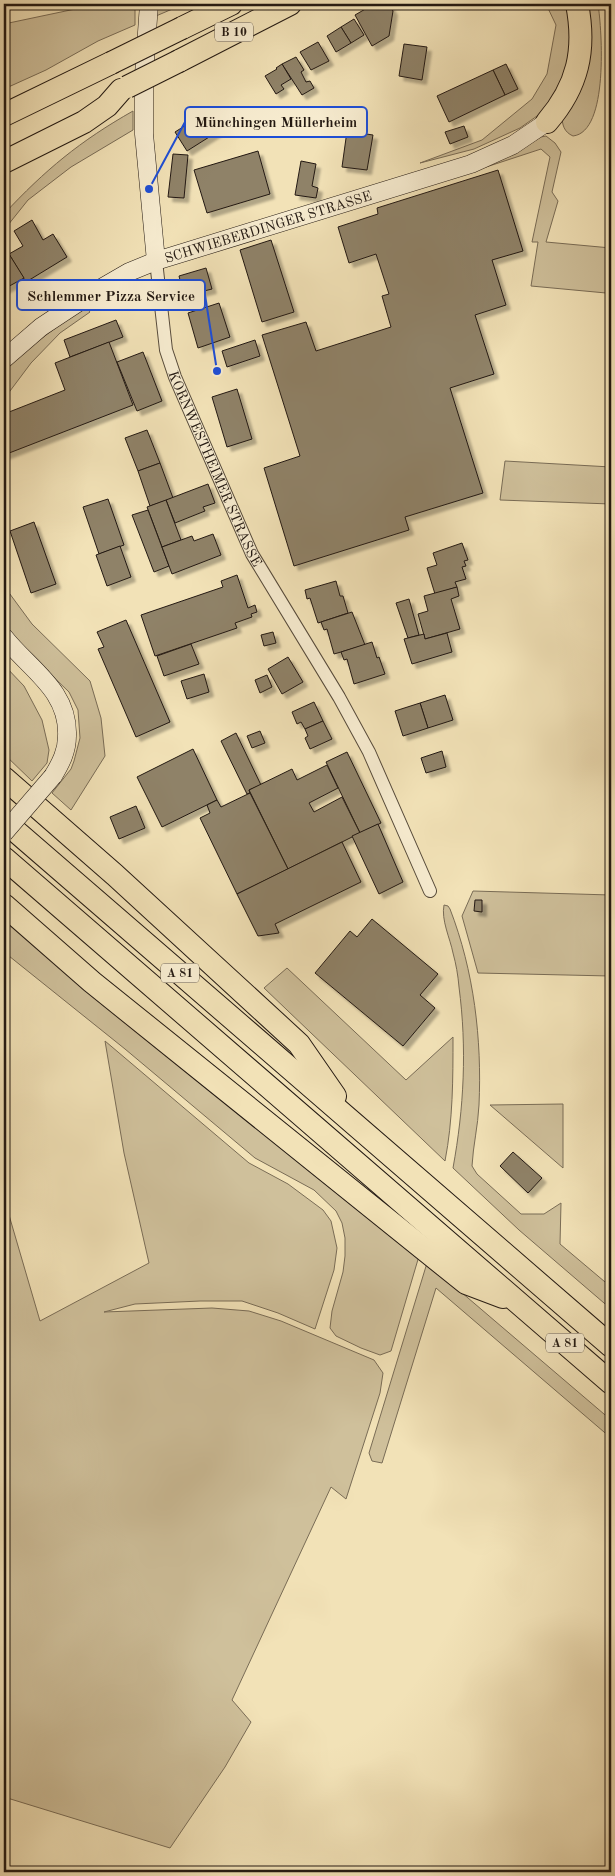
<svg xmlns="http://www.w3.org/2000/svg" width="615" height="1876" font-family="'Old Standard TT',serif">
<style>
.green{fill:#cfc09b;stroke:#796c56}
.building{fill:#8f8268;stroke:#231912;filter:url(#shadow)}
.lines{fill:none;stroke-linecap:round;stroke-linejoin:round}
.street-casing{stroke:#574b3b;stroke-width:14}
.secondary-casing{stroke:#231912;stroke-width:19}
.highway-casing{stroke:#231912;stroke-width:24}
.street{stroke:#f7ecd0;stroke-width:12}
.secondary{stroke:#f7ecd0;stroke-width:18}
.highway{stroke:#f2e2b7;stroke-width:22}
.secondary-bridge-casing{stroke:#231912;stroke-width:19;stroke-linecap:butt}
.highway-bridge-casing{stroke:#231912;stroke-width:24;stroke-linecap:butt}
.secondary-bridge{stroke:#f7ecd0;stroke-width:18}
.highway-bridge{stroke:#f2e2b7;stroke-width:22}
.labels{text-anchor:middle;stroke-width:4;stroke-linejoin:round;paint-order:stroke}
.shield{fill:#f7ecd0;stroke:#63584b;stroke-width:1}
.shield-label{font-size:12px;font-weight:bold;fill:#231912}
.street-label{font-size:14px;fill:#231912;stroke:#f7ecd0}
.leader{fill:none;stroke:#1d4ed8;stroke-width:2}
.callout-dot{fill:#1d4ed8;stroke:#f7ecd0;stroke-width:2}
.callout{fill:#f7ecd0;stroke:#1d4ed8;stroke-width:2}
.callout-label{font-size:15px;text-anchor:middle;font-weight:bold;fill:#231912}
</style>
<defs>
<filter id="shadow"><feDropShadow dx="4.5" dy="4.5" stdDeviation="1" flood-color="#0004"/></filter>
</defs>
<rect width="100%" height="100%" fill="#f2e2b7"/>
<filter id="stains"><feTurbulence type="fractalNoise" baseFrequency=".004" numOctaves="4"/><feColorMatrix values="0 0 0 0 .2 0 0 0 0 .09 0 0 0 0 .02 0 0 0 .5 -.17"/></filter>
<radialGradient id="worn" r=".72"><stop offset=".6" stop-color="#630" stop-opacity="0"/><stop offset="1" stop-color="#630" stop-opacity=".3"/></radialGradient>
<g class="green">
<polygon points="99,4 135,4 135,25 98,41 46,70 4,89 4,24"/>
<polygon points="157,4 184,4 156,16"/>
<polygon points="546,4 568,4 572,60 550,103 537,116 520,128 474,149 420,163 482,140 532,99 547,74 556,25"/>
<path d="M586,4h12c4,26 11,128 -25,132 -9,-4 -11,-11 -11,-21z"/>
<path d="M133,111v19l-62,37 -43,33 -24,30v-16c41,-44 76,-73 129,-103z"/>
<polygon points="546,136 555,143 561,152 552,192 558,201 546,242 611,248 606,293 531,286 538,242 532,242 550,157 541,149 477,170 526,146 541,137"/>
<polygon points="85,306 90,312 60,333 31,363 4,399 4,372 22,353"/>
<polygon points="505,461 611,467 611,504 500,500"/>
<polygon points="4,586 32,624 90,681 101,718 105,756 71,810 52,793 71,769 74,761 80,738 78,710 69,692 4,629"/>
<polygon points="4,665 24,686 42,720 49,750 47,763 32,781 4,754"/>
<polygon points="473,891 611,895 610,976 478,973 462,916"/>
<path d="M444,905l4,1 2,3c24,62 32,130 29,196 -1,21 -6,41 -7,61l5,8 44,40h23l17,-11 -1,41 51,43v22l-92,-79 -66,-62c11,-60 14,-120 6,-181 -1,-12 -3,-23 -6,-34 -3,-15 -12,-33 -9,-48z"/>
<polygon points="4,917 419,1256 391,1351 380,1355 361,1348 336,1336 330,1328 332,1311 343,1272 345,1256 345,1238 342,1223 336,1211 314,1190 255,1158 125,1049 4,952"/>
<path d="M287,968l119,112 47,-43c0,42 0,83 -8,124l-181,-173z"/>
<polygon points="105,1041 249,1163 288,1184 323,1210 331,1221 337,1248 334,1270 315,1329 278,1313 242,1301 200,1301 135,1304 104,1312 212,1308 249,1311 281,1321 374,1360 383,1373 380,1393 346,1499 331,1487 232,1700 251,1722 225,1767 170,1848 4,1797 4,1198 40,1321 149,1263 124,1153"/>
<polygon points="563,1104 563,1168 490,1105"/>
<polygon points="427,1263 611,1420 611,1438 436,1288 382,1463 372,1461 369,1453"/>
</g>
<g class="building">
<polygon points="374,4 389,4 393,11 389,36 372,46 355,15"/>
<polygon points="354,19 364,35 351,43 341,27"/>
<polygon points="341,27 351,43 336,52 327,36"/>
<polygon points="318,42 329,61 311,70 300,52"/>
<polygon points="404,44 427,47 422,80 399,76"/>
<polygon points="296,57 304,70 301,72 306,82 310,81 314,88 302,95 282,64"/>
<polygon points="282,64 291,79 281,85 284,89 276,94 265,76 277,69 276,68"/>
<polygon points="506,64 518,89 505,95 493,70"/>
<polygon points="493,70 505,95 449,122 437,96"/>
<polygon points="213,108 225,127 187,151 175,132"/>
<polygon points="464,126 468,137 450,144 445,132"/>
<polygon points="347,131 373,135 367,170 342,167"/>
<polygon points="258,151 270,194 207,213 194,170"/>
<polygon points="173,154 188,155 184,198 168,197"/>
<polygon points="301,161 316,164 312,186 318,188 316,198 295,195"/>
<polygon points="498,170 523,251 492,260 506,305 475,315 494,374 450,388 483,493 405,517 409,530 294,566 264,468 300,456 262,335 306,322 316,351 391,327 382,296 389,294 376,254 349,263 338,227 378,214 377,208"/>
<polygon points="32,220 43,240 53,234 67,257 26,282 9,254 23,246 14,231"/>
<polygon points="271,240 294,312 262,322 240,250"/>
<polygon points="9,254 24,278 4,289 4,257"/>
<polygon points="206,268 212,289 184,296 179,276"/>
<polygon points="219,303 230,337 198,348 188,313"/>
<polygon points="116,320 123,337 70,357 64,340"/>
<polygon points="255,340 260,356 227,367 222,351"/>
<polygon points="109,342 133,405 4,455 4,431 8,430 4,419 4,414 65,390 55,363"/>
<polygon points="143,352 162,401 137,411 117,362"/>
<polygon points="237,389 252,439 227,447 212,397"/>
<polygon points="147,430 160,463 138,471 125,438"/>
<polygon points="160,463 173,498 150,506 138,471"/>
<polygon points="208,484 215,503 203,507 205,511 175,523 166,500"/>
<polygon points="108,499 124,545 99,554 83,507"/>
<polygon points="166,500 181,540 162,547 147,507"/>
<polygon points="148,510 169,566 154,572 132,515"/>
<polygon points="34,522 56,584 31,593 10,531"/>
<polygon points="213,534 221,555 172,574 162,547 192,536 194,541"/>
<polygon points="462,543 468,560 464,561 466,566 462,567 466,579 455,582 457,587 435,594 427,568 437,565 433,553"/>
<polygon points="120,546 131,577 107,586 96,555"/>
<polygon points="237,575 248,608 255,605 257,612 251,614 252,617 235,623 237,628 155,656 141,615 223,587 221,581"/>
<polygon points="336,581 340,596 343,596 348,613 318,623 310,598 307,599 305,590"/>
<polygon points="457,587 459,596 451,599 460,629 425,639 418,614 428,611 424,596"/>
<polygon points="409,599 419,635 408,638 396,603"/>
<polygon points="352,612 365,645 334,654 327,629 324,630 321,622"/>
<polygon points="126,620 170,722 136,737 98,649 104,647 97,632"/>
<polygon points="273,632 276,643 264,646 261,635"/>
<polygon points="447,633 452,652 412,664 404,639 424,634 425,639"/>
<polygon points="372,642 377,658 379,657 385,674 354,684 347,659 344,660 341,652"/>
<polygon points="191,644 199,664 164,676 157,656"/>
<polygon points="288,657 303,682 282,694 268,669"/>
<polygon points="204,674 209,692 187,699 181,681"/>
<polygon points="267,675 272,687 260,693 255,680"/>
<polygon points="445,695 453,720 428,728 420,703"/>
<polygon points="314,702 323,721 305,729 301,722 297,724 292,712"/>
<polygon points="420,703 428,728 403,736 395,711"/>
<polygon points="323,721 332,739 310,749 305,738 308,736 305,729"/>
<polygon points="260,731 265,743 252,748 247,736"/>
<polygon points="236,733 261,785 249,790 250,793 247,794 221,741"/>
<polygon points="193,749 217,800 162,827 137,777"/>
<polygon points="442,751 446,767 426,773 421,758"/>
<polygon points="347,752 381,823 360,833 326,762"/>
<polygon points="327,765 338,788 309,803 314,812 342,797 360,833 288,869 249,790 292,769 297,780"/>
<polygon points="250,793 288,869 237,894 200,818 210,813 207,805 217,800 221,807"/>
<polygon points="136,806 145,828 119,839 110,817"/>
<polygon points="378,824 403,882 379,894 352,836"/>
<polygon points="342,842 361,882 275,924 279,933 258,936 237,894"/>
<polygon points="475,900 482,900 482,912 474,911"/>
<polygon points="372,919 438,974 420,995 435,1008 403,1046 315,973 350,931 357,937"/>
<polygon points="513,1152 542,1178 528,1193 500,1166"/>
</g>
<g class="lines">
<defs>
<g id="street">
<path id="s1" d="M156,261l10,89 9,27 77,177 87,143 30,55 61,139"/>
</g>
<g id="secondary">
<polyline points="149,4 144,75 144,134 156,261"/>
<path id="s2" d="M4,359l37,-32 50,-33 38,-22 27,-11 315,-97 42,-19 34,-23"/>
<path d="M4,637c25,32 65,53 63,99 0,15 -6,27 -14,40"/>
</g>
<g id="highway">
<polyline points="182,28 231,4"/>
<polyline points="179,61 290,4"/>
<polyline points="4,115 111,63"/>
<path d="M547,122c31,-36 39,-72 30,-118"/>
<polyline points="4,162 84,122 107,106 121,90"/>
<polyline points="4,778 115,875 299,1044 335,1096"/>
<polyline points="4,821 611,1346"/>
<polyline points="4,858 611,1383"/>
<polyline points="4,905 92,982 466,1283 503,1297"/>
</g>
</defs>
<use href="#street" class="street-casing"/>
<use href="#secondary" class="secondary-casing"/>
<use href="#highway" class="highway-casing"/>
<use href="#street" class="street"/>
<use href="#secondary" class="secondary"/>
<use href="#highway" class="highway"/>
<defs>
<polyline id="secondary-bridge" points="4,833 53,776"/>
<g id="highway-bridge">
<polyline points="111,63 182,28"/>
<polyline points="127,87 179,61"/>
</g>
</defs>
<use href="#secondary-bridge" class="secondary-bridge-casing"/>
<use href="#highway-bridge" class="highway-bridge-casing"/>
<use href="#secondary-bridge" class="secondary-bridge"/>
<use href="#highway-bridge" class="highway-bridge"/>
</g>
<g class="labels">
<g class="shield">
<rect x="215" y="22.5" width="38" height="19" rx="4"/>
<rect x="161" y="963.5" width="38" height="19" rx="4"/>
<rect x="546" y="1333.5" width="38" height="19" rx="4"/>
</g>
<g class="shield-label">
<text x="234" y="36">B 10</text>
<text x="180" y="977">A 81</text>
<text x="565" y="1347">A 81</text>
</g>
<g class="street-label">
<text dy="5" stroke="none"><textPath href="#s2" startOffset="299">SCHWIEBERDINGER STRASSE</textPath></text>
<text dy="5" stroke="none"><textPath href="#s1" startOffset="218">KORNWESTHEIMER STRASSE</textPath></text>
</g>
</g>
<path class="leader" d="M149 189L185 122M217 371L205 295"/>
<g class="callout-dot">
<circle cx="149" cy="189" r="5"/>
<circle cx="217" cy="371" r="5"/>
</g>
<g class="callout">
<rect x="185" y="107" width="182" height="30" rx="5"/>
<rect x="17" y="280" width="188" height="30" rx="5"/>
</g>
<g class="callout-label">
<text x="276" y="127">Münchingen Müllerheim</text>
<text x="111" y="301">Schlemmer Pizza Service</text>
</g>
<rect width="615" height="1876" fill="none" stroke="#f2e2b7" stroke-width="20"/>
<rect x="5" y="5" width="605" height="1866" fill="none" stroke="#231912" stroke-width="2.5"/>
<rect x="10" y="10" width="595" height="1856" fill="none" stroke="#231912"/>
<rect width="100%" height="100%" filter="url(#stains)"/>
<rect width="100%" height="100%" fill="url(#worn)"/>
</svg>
